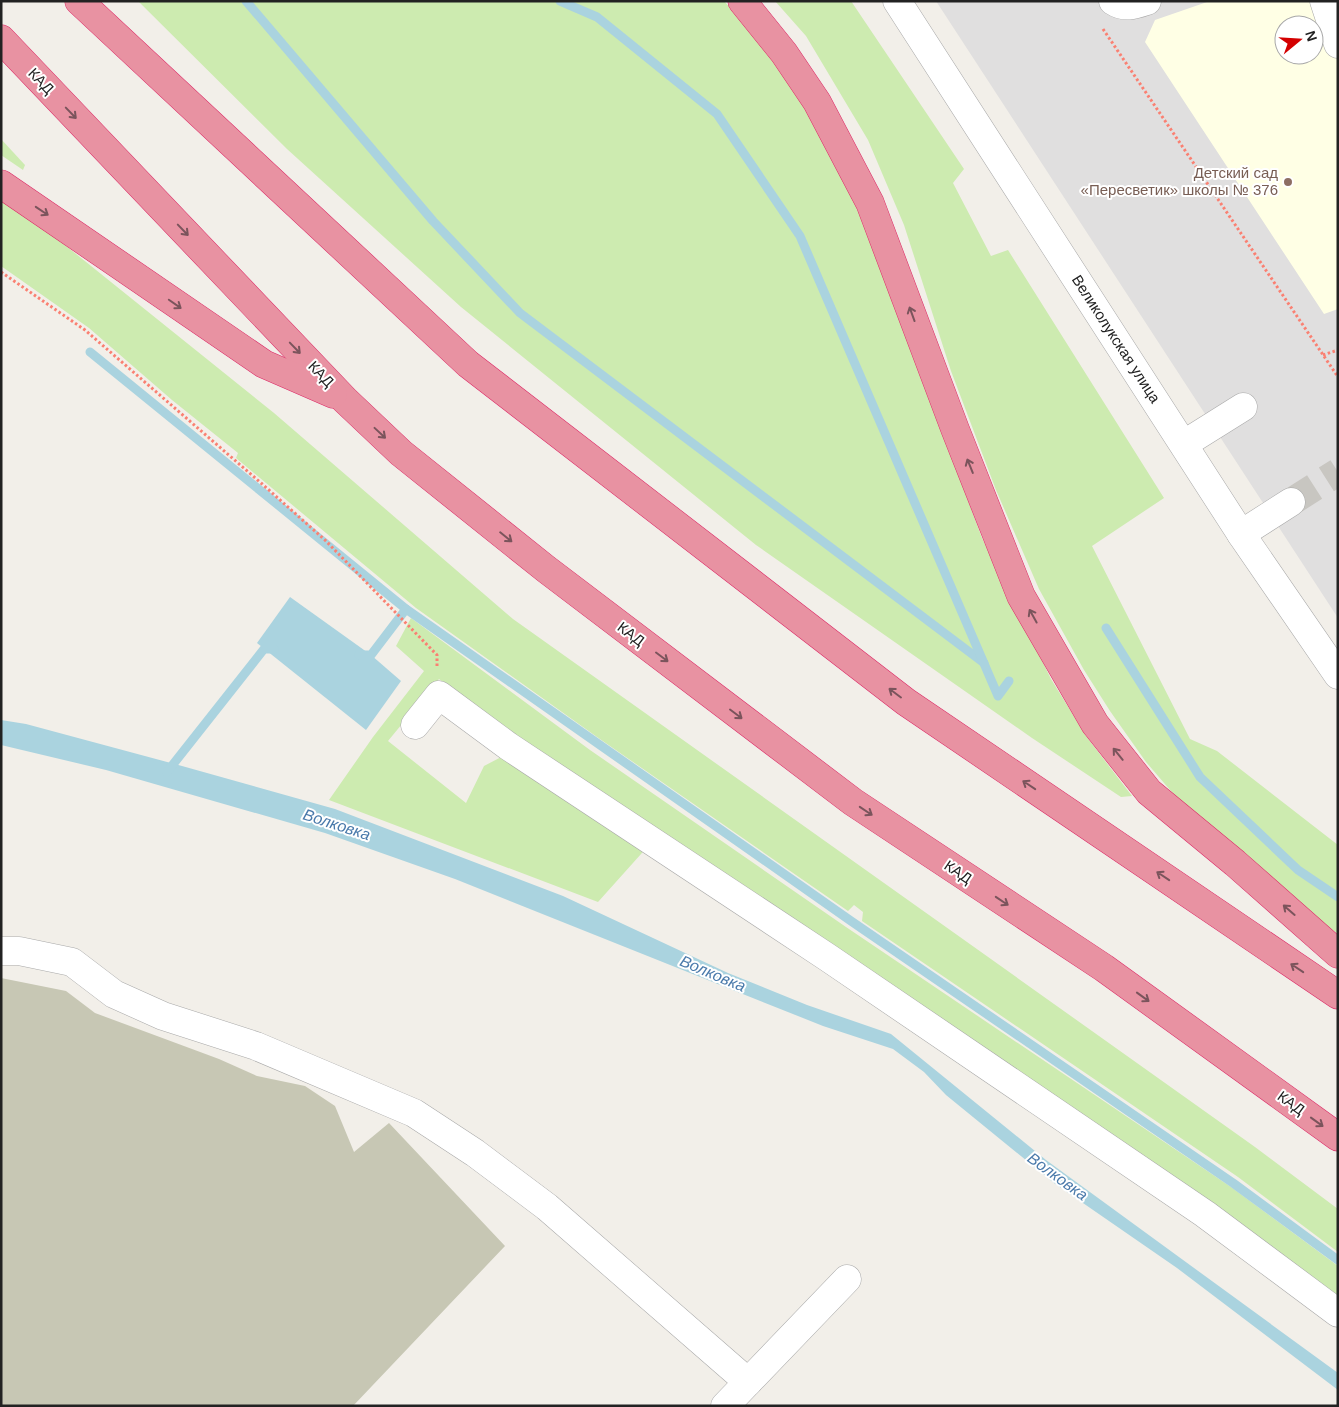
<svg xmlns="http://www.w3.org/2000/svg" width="1339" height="1407" font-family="Arial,sans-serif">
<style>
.residential{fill:#e0dfdf;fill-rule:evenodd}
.education{fill:#ffffe5;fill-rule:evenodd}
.construction{fill:#c7c7b4}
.grass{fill:#cdebb0}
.water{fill:#aad3df}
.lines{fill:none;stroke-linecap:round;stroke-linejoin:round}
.stream{stroke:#aad3df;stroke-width:9}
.minor-tunnel{stroke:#c8c6c1;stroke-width:28;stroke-dasharray:28 14;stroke-linecap:butt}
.minor-casing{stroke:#a9a9a9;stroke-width:29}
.highway-casing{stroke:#dc2a67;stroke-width:29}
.path{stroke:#fa8072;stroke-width:3;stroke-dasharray:2.5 2.5;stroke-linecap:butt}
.minor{stroke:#fff;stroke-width:28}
.highway{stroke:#e892a2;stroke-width:28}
.oneway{stroke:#7b545c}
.education-dot{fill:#8d6e63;stroke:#fff;stroke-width:2}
.labels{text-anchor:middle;stroke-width:4;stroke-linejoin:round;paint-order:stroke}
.street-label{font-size:15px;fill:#222;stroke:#fff}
.education-label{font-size:15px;fill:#785e54;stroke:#fff;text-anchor:end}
.water-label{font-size:16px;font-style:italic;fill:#4a7aab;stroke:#fff}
</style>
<rect width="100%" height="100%" fill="#f2efe9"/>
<path class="residential" d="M936,1h402v617zM1284,25h30v30h-30z"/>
<path class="education" d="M1210,1h128v308l-14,5 -179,-272 10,-22zM1284,25h30v30h-30z"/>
<polygon class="construction" points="1,978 66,991 95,1013 219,1059 257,1076 305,1086 335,1106 354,1152 389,1123 505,1246 353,1406 1,1406"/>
<g class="grass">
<polygon points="138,1 724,1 749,28 807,107 859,208 982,538 1051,679 1086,736 1132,796 1121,797 1032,738 756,545 461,307 287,149"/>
<polygon points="775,1 851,1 964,169 953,183 991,256 1008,250 1164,498 1092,546 1190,739 1217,751 1338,845 1338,934 1262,878 1195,819 1146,762 1110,711 1084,670 1039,589 996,490 951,371 904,225 868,140 806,36"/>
<polygon points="1,139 25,165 23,170 1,155"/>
<polygon points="1,199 45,229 274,413 513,619 1255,1147 1338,1209 1338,1252 1238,1177 862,921 863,912 854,905 848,911 597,737 416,608 236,458 238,453 172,400 89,328 1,266"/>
<polygon points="411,618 590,750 846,927 1231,1187 1338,1266 1338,1303 518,739 439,679 388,741 466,803 484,766 507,754 650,844 598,902 329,800 373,737 424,671 396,646"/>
</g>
<g class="water">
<polygon points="290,597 371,655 401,681 366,730 257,643"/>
<polygon points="1,720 26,724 182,766 335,809 563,896 728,973 807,1005 891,1034 1046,1160 1338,1373 1338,1390 1177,1268 1054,1183 946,1095 924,1072 893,1049 823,1026 455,879 325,833 106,770 1,745"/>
</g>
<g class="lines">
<g class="stream">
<polyline points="246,1 433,221 520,313 984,663"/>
<polyline points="560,1 597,17 717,114 800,236 998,696 1009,681"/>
<polyline points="90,352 406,609 851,921 1233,1183 1338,1260"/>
<polyline points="1106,628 1200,777 1298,870 1338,897"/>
<polyline points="359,655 371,655 406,609"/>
<polyline points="167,772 264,649 274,649"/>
</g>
<polyline class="minor-tunnel" points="1291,502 1338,472"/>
<defs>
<g id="minor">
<polyline points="897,1 1241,534 1338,675"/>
<path d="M1113,1c12,8 22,4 34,0"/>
<polyline points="1324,1 1338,44"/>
<polyline points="1184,444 1243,407"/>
<polyline points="1241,534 1291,502"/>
<polyline points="415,725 439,695 508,746 827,957 1205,1214 1338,1313"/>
<polyline points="1,951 19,951 72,962 114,994 163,1016 256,1046 414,1113 475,1153 547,1207 748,1382"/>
<polyline points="725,1406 847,1279"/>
</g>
<g id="highway">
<polyline points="79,1 468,364 906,702 1338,995"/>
<polyline points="742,1 784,53 817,102 870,203 955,429 1021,596 1095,724 1149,792 1235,863 1338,954"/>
<polyline points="1,39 345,400 401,453 546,569 853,802 1104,968 1338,1137"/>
<polyline points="1,184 264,364 333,394"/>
</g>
</defs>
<use href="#minor" class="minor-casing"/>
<use href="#highway" class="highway-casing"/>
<g class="path">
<polyline points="1103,29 1338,377"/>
<polyline points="1,272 85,330 261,483 325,540 437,655 437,668"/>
<polyline points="1323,355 1338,350"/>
</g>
<use href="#minor" class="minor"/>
<use href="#highway" class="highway"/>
</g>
<defs><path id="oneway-shaft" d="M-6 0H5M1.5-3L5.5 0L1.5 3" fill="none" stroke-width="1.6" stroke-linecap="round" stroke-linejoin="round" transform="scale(1.25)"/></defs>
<g class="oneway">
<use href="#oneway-shaft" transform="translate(71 113) rotate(46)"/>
<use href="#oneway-shaft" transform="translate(42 211) rotate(34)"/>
<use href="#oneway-shaft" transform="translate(183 230) rotate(46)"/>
<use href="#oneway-shaft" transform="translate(175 304) rotate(35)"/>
<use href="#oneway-shaft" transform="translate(912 314) rotate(-110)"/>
<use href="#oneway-shaft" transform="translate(295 348) rotate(46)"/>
<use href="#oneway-shaft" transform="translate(380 433) rotate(43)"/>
<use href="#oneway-shaft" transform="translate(970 466) rotate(-112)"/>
<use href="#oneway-shaft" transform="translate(506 537) rotate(39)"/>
<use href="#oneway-shaft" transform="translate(1033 616) rotate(-119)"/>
<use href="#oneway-shaft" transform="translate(662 657) rotate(37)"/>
<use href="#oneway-shaft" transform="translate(895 693) rotate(-143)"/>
<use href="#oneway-shaft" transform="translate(736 714) rotate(37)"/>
<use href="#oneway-shaft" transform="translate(1118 754) rotate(-129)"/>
<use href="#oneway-shaft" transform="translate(1029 785) rotate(-146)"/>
<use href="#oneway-shaft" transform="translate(866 811) rotate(34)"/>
<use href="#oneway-shaft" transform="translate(1163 876) rotate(-146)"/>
<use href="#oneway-shaft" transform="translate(1002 901) rotate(34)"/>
<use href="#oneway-shaft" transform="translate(1289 910) rotate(-139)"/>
<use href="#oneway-shaft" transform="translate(1297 968) rotate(-146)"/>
<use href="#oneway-shaft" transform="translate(1143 997) rotate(36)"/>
<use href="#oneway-shaft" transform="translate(1317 1122) rotate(36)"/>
</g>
<circle class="education-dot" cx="1288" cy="182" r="5"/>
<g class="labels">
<g class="street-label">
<text transform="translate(41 81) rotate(46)" y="5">КАД</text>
<text transform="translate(1116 339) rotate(57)" y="5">Великолукская улица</text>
<text transform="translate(321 374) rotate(46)" y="5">КАД</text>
<text transform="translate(631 634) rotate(37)" y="5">КАД</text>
<text transform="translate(958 872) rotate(34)" y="5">КАД</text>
<text transform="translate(1291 1103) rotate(36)" y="5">КАД</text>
</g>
<g class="education-label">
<text x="1278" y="178">Детский сад<tspan x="1278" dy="17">«Пересветик» школы № 376</tspan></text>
</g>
<g class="water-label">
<text transform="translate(337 824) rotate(18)" y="6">Волковка</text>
<text transform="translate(713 973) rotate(23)" y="6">Волковка</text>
<text transform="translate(1058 1176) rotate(36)" y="6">Волковка</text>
</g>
</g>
<rect width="1339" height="1407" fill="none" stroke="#222222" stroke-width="5"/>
<g transform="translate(1299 40) rotate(72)"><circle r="24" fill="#ffffff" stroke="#a7a7a7"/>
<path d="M0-4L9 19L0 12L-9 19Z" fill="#d40000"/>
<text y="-8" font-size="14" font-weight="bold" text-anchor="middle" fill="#222222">N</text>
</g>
</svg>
